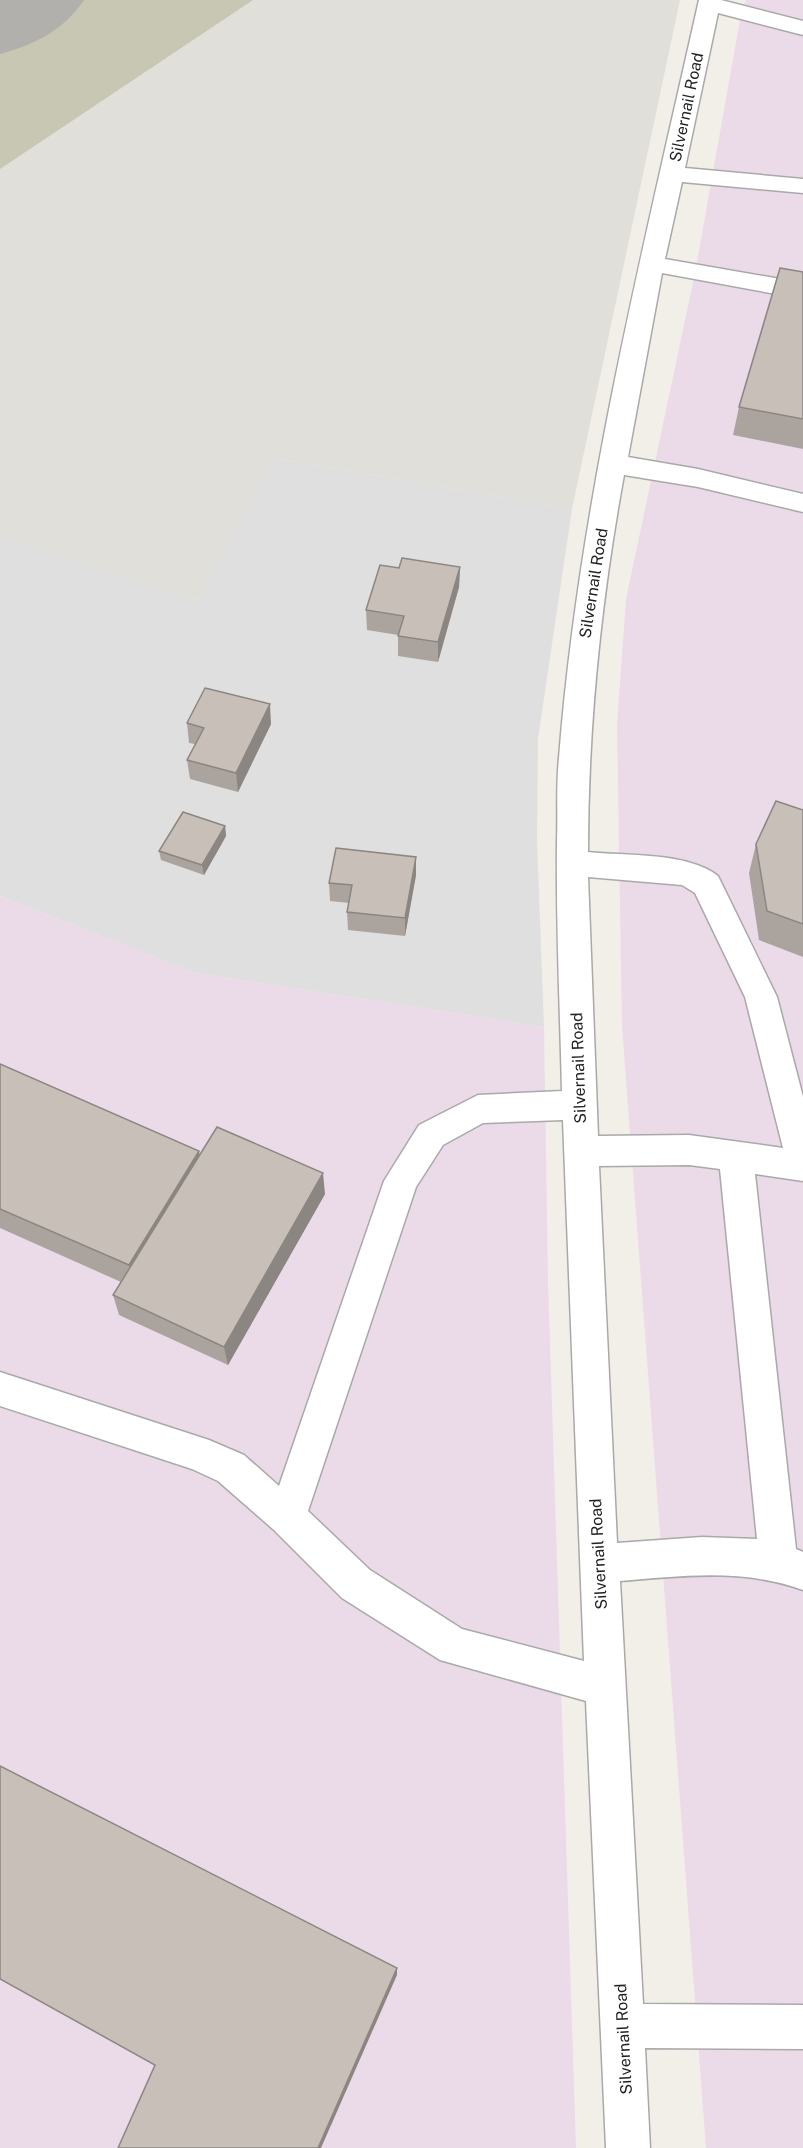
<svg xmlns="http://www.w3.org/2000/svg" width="803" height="2148" font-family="'Public Sans',sans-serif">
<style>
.residential{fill:#e0dfdf}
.industrial{fill:#ebdbe8}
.airport{fill:#e1dfda}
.construction{fill:#c7c7b4}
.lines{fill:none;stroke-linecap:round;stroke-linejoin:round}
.taxiway{fill:#b1b0ac;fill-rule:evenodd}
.minor-casing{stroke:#a9a9a9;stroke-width:3}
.minor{fill:#fff;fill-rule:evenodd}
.wall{fill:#aba49e}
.shaded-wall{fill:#8b8681}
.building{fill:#c7bfb8;stroke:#8b8681;stroke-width:1.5}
.labels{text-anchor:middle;stroke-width:6;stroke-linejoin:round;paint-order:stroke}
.street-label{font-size:16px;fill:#222;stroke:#fff}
</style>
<rect width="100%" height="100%" fill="#f2efe9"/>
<polygon class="residential" points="274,458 572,509 538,739 537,840 544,1027 195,973 0,896 0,534 197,600"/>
<g class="industrial">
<polygon points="746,0 803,0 803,2148 706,2148 622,1026 617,724 626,599 695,273 740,20"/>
<polygon points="0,896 195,973 544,1027 548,1282 576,2148 0,2148"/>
</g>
<polygon class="airport" points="0,0 680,0 572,509 274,458 197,600 0,534"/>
<polygon class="construction" points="0,0 253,0 0,169"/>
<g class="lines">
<path class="taxiway" d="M0,0h84c-20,30 -50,45 -84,54z"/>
<defs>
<path id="minor" d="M699,0h22l82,21v14l-85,-22 -33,155 118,11v14l-121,-11 -17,77 138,24v16l-141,-26 -34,184 70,12 105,25v18l-105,-25 -74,-12c-23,125 -36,250 -36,377 38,4 100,0 130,24l59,121 26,100v84l-48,-7 41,375 7,3v38c-61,-22 -120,-14 -183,-9l23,423 160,1v44l-158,-1 5,100h-44l-20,-447 -146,-41 -98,-62 -68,-68 -56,-49 -26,-12 -192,-63v-34l209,68 35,15 35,31 105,-305 35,-56 59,-30 84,-4c-2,-83 -6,-166 -5,-250 1,-27 -1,-55 2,-83 20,-256 84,-508 140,-758zM588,877l94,8 13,8 50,104 38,151 -94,-13 -91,1zM563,1120l21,541 -122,-32 -92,-59 -62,-59 108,-324 27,-42 40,-22zM689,1165l31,4 37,370 -55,-2 -85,6 -18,-377z"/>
</defs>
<use href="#minor" class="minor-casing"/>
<use href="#minor" class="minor"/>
</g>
<g class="wall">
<polygon points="803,272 803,449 733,435 739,407"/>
<polygon points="460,567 459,587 438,662 398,656 398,635 367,630 366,610 399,568"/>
<polygon points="187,723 271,724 238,792 190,779 187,760 195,744 189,743"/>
<polygon points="803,810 803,957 759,940 749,873 756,844"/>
<polygon points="225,826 226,836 204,875 161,860 159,851"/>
<polygon points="416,857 416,875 405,936 348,930 347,912 349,903 330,901 329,883"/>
<polygon points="0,1064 200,1155 325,1194 228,1365 119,1315 113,1295 121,1282 0,1228"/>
</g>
<g class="shaded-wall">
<polygon points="460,567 459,587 438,662 438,642"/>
<polygon points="270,704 271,724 238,792 236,773"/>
<polygon points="225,826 226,836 204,875 202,865"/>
<polygon points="416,857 416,875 405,936 405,918"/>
<polygon points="199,1151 204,1176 136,1289 129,1265"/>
<polygon points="323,1173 325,1194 228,1365 224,1347"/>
<polygon points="397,1968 397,1975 321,2148 318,2148"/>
</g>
<g class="building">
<polygon points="780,268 803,272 803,419 739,407"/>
<polygon points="402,558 460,567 438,642 398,636 404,616 366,610 380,565 399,568"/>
<polygon points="205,688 270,704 236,773 187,760 204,728 187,723"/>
<polygon points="776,801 803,810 803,924 767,911 756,844"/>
<polygon points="183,812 225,826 202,865 159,851"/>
<polygon points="336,848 416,857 405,918 347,912 352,885 329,883"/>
<polygon points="0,1064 199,1151 129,1265 0,1209"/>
<polygon points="217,1127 323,1173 224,1347 113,1295"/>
<polygon points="0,1766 397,1968 318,2148 118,2148 155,2065 0,1979"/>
</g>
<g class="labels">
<g class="street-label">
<text transform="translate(686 107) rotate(-78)" y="6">Silvernail Road</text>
<text transform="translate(593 583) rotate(-81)" y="6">Silvernail Road</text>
<text transform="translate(578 1068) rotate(-92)" y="6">Silvernail Road</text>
<text transform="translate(598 1554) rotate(-93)" y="6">Silvernail Road</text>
<text transform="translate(623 2039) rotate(-93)" y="6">Silvernail Road</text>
</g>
</g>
</svg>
